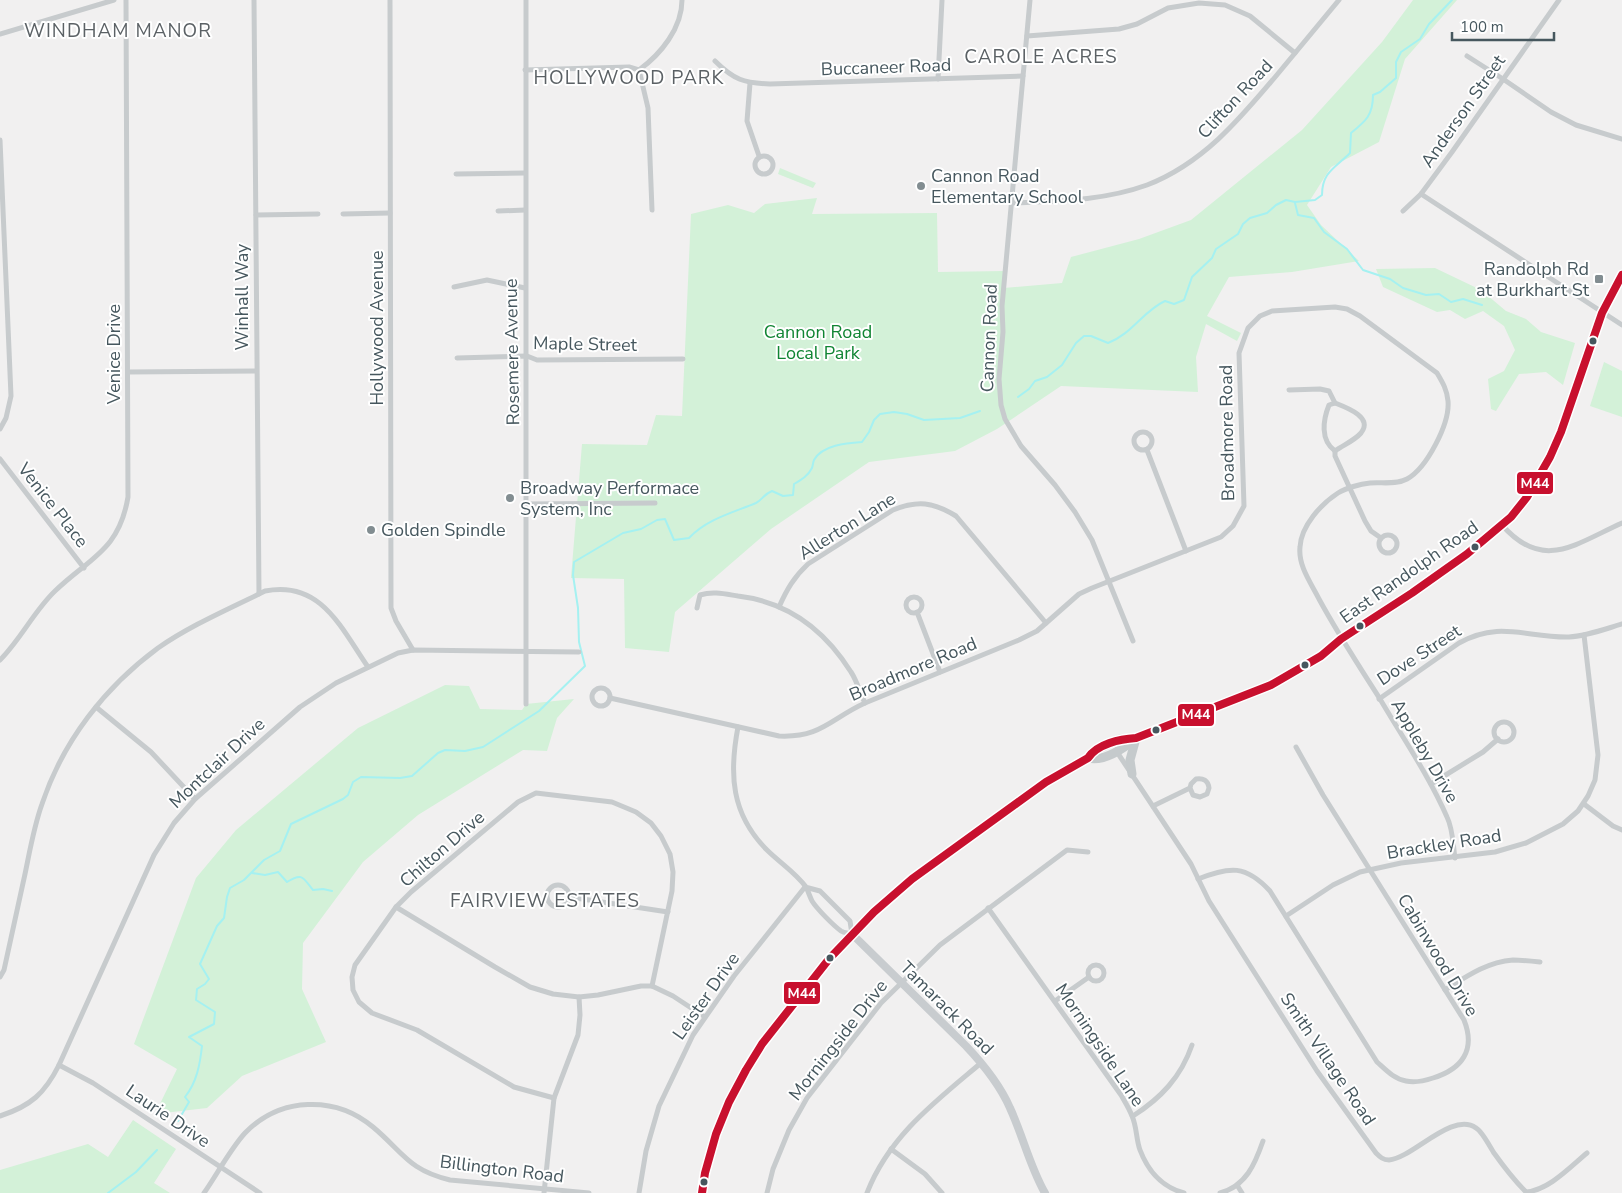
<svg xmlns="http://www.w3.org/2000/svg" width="1622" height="1193" font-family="'Nunito Sans',sans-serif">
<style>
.green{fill:#d3f1d8}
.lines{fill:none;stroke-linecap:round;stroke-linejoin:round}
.stream{stroke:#a5f1f1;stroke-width:2}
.street{stroke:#c7cbcd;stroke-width:5}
.secondary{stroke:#c8cccf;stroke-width:8}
.primary{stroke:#c5cacc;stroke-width:9}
.bus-1-casing{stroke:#fff;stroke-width:11}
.bus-1{stroke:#c8102e;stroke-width:8}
.poi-dot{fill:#828d91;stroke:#fff;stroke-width:2}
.bus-dot{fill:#46575e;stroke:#fff;stroke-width:2}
.labels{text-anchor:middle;stroke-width:4;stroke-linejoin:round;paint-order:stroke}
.street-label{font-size:18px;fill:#46575e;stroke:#fff}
.poi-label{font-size:18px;fill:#46575e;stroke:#fff;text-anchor:start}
.park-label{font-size:18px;fill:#108533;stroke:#fff}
.neighbourhood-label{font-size:19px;letter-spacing:1px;fill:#5b6165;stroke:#fff}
.line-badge{stroke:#fff;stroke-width:2}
.badge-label{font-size:14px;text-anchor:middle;font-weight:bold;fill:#fff}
</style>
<rect width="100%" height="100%" fill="#f1f0f0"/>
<g class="green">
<polygon points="1413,0 1457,0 1405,59 1379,142 1331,167 1307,205 1321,225 1359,261 1292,272 1229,277 1207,316 1241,333 1237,341 1206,324 1196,357 1198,392 1061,386 997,429 955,451 869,462 771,529 675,612 669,652 625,648 624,579 571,578 582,444 647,445 656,415 682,416 691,214 728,205 754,213 765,204 817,198 812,214 937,213 938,272 1004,271 1004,288 1062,283 1071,257 1139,239 1191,220 1302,130 1382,42"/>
<polygon points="780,168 816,183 813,188 778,174"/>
<polygon points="1435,268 1481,290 1506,311 1526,319 1541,332 1575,343 1563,385 1546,372 1519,374 1496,411 1491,409 1488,379 1504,371 1515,350 1504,326 1483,311 1465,319 1450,310 1437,312 1383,287 1376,269"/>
<polygon points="1604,362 1622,371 1622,417 1590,406"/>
<polygon points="445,685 469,686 480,709 522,710 526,704 574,699 557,718 547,751 523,750 418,815 363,862 303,943 302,989 326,1042 242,1076 207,1108 155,1114 177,1069 134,1044 196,878 236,830 358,728"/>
<polygon points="133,1120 176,1149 154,1183 170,1193 0,1193 0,1170 88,1144 108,1157"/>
</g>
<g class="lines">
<g class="stream">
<polyline points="1295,203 1298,215 1314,218 1324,232 1347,249 1363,270 1390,279 1403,288 1426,295 1439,294 1451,302 1463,299 1482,305"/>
<path d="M1018,397l11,-8 6,-8 12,-4 15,-12 14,-22 8,-7h7l17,7c24,-9 35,-32 57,-42l9,3 10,-4 8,-23 20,-19 4,-9 22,-15 5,-10 7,-6 17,-5 9,-8 10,-5 9,2 20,-2 7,-5c0,-23 13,-27 28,-42l1,-20c15,-12 22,-18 22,-38l7,-3 16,-14v-16l5,-10 19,-13 9,-15 23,-24"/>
<path d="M252,873l13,2 13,-3 9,10c16,-10 16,-4 26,8l10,-1 9,2"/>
<path d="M178,1121l11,-19 -4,-5c12,-15 15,-33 17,-51l-13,-9 25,-13 1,-12 -19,-12 1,-11 8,-5 4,-5 -9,-15 17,-38 7,-8 3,-21 3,-9 14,-8 20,-20 16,-9 11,-27 52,-25 5,-4 5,-13 8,-5 39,1 12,-2 26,-23 7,-3 20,1 18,-4 56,-36 46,-45 -6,-24 -1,-34 -5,-33 1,-13 49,-29 18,-4 16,-9 8,-1 9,21 15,-2c18,-19 43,-25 67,-35 6,-3 8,-9 16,-12l11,5 10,-1 1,-11c7,-4 14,-8 18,-16 1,-3 1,-6 2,-8 8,-15 33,-17 48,-18l7,-10 5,-12 6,-6 14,-2 13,2 17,6 36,-2 20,-7"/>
<polyline points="108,1193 136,1172 157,1150"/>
</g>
<g class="street">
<polyline points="254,0 259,594"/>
<polyline points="390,0 391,608 396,621 413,650"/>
<polyline points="526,0 526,704"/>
<polyline points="1030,0 1002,306 1003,332 999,379 1001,405 1005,419 1021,446 1055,485 1075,512 1092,540 1133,641"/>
<polyline points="0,34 114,0"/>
<polyline points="1027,36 1119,29 1137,24 1168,8 1199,3 1225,5 1250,16 1295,53"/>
<polyline points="1467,56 1503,79 1551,112 1576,125 1622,139"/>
<path d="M715,61c19,19 29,22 55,23l253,-8"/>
<polyline points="525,70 629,67 639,70"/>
<polyline points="639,70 648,108 652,210"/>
<path d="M639,70c22,-16 43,-42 43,-70"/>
<polyline points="938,79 942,0"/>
<polyline points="750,83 747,121 759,156"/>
<polyline points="0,140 11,396 6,418 0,429"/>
<circle cx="764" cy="165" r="9"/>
<polyline points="456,174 525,173"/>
<polyline points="1421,194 1622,325"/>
<path d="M1011,203c46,-2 92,-2 136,-18 55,-21 92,-65 129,-109 21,-25 42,-51 63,-76"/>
<polyline points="498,211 525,210"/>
<polyline points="1403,211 1421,194 1452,152 1559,0"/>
<polyline points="343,214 390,213"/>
<polyline points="256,215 318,214"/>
<polyline points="454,287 487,280 525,288"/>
<polyline points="457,358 527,356 537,360 683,359"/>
<polyline points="128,372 256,371"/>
<polyline points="1289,390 1320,389 1329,391 1335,403"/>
<path d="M1335,403c10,4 39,14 26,30 -7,8 -18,12 -26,18 -15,-11 -12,-31 -6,-46z"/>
<circle cx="1143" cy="441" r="9"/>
<polyline points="1147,450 1186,551"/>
<polyline points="1335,451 1335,456 1365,521 1371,531 1381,538"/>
<polyline points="0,459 84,568"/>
<polyline points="526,504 655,503"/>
<path d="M1502,525c41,47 73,19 120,-2"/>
<circle cx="1388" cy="544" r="9"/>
<circle cx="914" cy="605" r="8"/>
<path d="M779,607c8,-18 15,-30 29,-43l85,-54c25,-10 40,-8 63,6l90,107"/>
<path d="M697,608l3,-13c13,-4 25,-1 38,1 50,6 86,33 113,76 6,9 9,21 14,31"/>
<polyline points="917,612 940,672"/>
<path d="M0,660c21,-21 34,-49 55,-69 34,-33 64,-40 73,-94l-2,-497"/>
<circle cx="601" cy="697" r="9"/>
<path d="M610,698l169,38c42,2 51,-17 86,-33l154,-63 18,-9 42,-37 13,-6 129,-51 12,-11 11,-20 -5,-153 9,-25 12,-12 12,-5 63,-4 12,2 13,7 77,57c6,10 10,17 11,28 2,22 -21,67 -41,78 -11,6 -25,3 -37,4 -10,1 -24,5 -32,10 -17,11 -37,33 -38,54 -2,19 11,36 19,52 19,35 40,67 61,100 23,39 49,77 67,118 6,12 6,28 8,41"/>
<path d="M1379,699l80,-56c41,-23 68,-5 110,-6 18,-1 36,-8 53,-13"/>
<polyline points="96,707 151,752 195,799"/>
<circle cx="1504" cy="732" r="10"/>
<path d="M738,727c-9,47 -7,87 29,123 12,12 29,23 39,37 2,4 4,10 6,14 5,8 22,25 29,30 3,2 8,2 11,3l-2,-13 -30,-30 -15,-4"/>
<path d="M1117,752l74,112 18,37 108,170 59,82c4,4 7,7 13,7 24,-2 63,-49 87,-32 6,3 14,19 18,25 10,14 20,27 32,39 23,-2 44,-25 61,-39"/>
<polyline points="1431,784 1483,752 1498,739"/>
<polyline points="1584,804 1613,826 1622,830"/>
<path d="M1153,806l37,-18 1,-4 5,-5c7,-1 12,1 13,9l-2,6 -7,3 -7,-2 -3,-7"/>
<path d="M1198,879c32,-13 48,-14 72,12l107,171c9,8 17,17 29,19 9,2 18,0 27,-3 29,-9 43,-28 31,-58l-141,-225 -27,-48"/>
<circle cx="558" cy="896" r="11"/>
<polyline points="569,897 668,912"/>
<polyline points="396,907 495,967 530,987 553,994 579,997 598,995 641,986 652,986 673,996 705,1017"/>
<path d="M988,908l133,187c4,7 8,13 11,21 5,11 4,23 8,34 8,21 22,37 44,43"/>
<polyline points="1286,916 1333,885 1360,872 1401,863 1495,852 1526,843 1563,824 1578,811 1588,796 1595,780 1598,755 1584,635"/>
<circle cx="1096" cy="973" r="8"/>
<path d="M0,977l4,-7c7,-32 14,-64 21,-96 5,-24 9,-48 17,-70 21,-63 63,-117 116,-156 33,-23 71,-39 107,-57 56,-11 76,37 103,76"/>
<path d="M1445,990c22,-14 42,-28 68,-30 9,0 18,1 27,2"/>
<polyline points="1055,1001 1089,977"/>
<polyline points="59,1065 93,1083 260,1193"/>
<polyline points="554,1098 514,1087 417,1030 372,1013 359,1002 353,990 352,977 355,965 396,907 411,892 518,802 536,793 612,802 636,812 651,823 661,836 670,854 673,872 672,891 652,986"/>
<path d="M0,1116c31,-10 45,-23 59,-51l95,-210 20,-32 21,-24 105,-92 36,-24 62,-30 15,-3 166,2"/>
<path d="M1133,1116c28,-18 48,-39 59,-71"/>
<polyline points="891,1149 925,1174 942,1193"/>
<polyline points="1237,1185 1242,1193"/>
<path d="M204,1193c12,-17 27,-45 41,-60 35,-36 90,-38 128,-6 30,25 35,43 77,53l139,13"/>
<polyline points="544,1193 554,1098 578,1035 580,1015 579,997"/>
<polyline points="639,1193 646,1151 659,1106 693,1035 734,976 805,887"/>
<polyline points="767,1193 773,1169 789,1130 807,1098 881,1003 940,945 1067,850 1088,852"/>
<path d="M867,1193c22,-57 69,-92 114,-130"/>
<path d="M1220,1193c26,-7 35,-29 43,-52"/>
</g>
<path class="secondary" d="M852,934l114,112c17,18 34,39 44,62 13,28 20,59 35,85"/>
<g class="primary">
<path d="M1088,758c17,4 35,-9 48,-20"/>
<polyline points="1132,774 1130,760 1136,738"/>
<polyline points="702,1193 705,1173 716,1134 729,1102 746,1070 762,1044 787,1011 829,959 852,934 874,912 912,879 1046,782 1088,758 1092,752 1120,739 1136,738 1271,685 1321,656 1341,639 1412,593 1467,554 1511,517 1527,497 1550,457 1561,432 1602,313 1622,275"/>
</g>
<defs>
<path id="bus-1" d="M702,1193l3,-20 11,-39 13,-32 17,-32 16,-26 67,-85 45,-47 38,-33 134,-97 42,-24c9,-14 32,-19 48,-20l135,-53 50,-29 20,-17 71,-46 55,-39 44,-37 16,-20 23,-40 11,-25 41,-119 20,-38"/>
</defs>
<use href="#bus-1" class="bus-1-casing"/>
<use href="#bus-1" class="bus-1"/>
</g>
<g class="poi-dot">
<circle cx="921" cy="186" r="5"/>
<rect x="1594" y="274" width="10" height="10" rx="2.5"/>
<circle cx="510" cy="498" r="5"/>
<circle cx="371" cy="530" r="5"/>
</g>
<g class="bus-dot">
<circle cx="1593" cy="341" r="4.5"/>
<circle cx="1475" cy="547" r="4.5"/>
<circle cx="1360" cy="626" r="4.5"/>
<circle cx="1305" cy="665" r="4.5"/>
<circle cx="1156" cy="730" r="4.5"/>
<circle cx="830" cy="958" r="4.5"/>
<circle cx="704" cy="1182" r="4.5"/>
</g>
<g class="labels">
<g class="street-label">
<text transform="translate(886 67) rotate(-2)" y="6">Buccaneer Road</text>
<text transform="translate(1235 99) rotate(-47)" y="6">Clifton Road</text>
<text transform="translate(1463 111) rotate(-55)" y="6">Anderson Street</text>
<text transform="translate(242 297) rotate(-90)" y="6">Winhall Way</text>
<text transform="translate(377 328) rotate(-90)" y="6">Hollywood Avenue</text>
<text transform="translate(989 338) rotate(-88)" y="6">Cannon Road</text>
<text transform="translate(585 344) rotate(1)" y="6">Maple Street</text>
<text transform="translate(512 352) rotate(-91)" y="6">Rosemere Avenue</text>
<text transform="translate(114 354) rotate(-90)" y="6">Venice Drive</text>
<text transform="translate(1227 433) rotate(-91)" y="6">Broadmore Road</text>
<text transform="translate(53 505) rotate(52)" y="6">Venice Place</text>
<text transform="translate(847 526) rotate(-32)" y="6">Allerton Lane</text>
<text transform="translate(1409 572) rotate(-35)" y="6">East Randolph Road</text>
<text transform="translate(1419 655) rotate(-33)" y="6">Dove Street</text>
<text transform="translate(913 669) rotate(-23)" y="6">Broadmore Road</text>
<text transform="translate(1425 751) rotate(60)" y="6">Appleby Drive</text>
<text transform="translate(217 763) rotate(-43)" y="6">Montclair Drive</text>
<text transform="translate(1444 844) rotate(-9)" y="6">Brackley Road</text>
<text transform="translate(442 849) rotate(-41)" y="6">Chilton Drive</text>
<text transform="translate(1438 955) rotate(59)" y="6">Cabinwood Drive</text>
<text transform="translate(706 996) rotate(-55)" y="6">Leister Drive</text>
<text transform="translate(947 1008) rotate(45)" y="6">Tamarack Road</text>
<text transform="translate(838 1040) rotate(-52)" y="6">Morningside Drive</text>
<text transform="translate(1100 1045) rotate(56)" y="6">Morningside Lane</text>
<text transform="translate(1328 1059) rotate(56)" y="6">Smith Village Road</text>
<text transform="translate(168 1116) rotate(34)" y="6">Laurie Drive</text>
<text transform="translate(502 1169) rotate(7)" y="6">Billington Road</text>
</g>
<g class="poi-label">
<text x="931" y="182">Cannon Road<tspan x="931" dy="21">Elementary School</tspan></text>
<text x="1589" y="275" text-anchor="end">Randolph Rd<tspan x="1589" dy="21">at Burkhart St</tspan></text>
<text x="520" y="494">Broadway Performace<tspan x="520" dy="21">System, Inc</tspan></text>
<text x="381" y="536">Golden Spindle</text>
</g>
<g class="park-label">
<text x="818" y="338">Cannon Road<tspan x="818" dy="21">Local Park</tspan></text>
</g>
<g class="neighbourhood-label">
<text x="118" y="37">WINDHAM MANOR</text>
<text x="1041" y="63">CAROLE ACRES</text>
<text x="629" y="84">HOLLYWOOD PARK</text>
<text x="545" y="907">FAIRVIEW ESTATES</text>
</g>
</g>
<g class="line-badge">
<rect x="1516" y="471" width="38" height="24" rx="5" fill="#c8102e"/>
<rect x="1177" y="703" width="38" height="24" rx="5" fill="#c8102e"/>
<rect x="783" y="981" width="38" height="24" rx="5" fill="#c8102e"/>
</g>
<g class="badge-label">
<text x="1535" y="488">M44</text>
<text x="1196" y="719">M44</text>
<text x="802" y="998">M44</text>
</g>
<path d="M1452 32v8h102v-8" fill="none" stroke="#46575e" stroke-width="2.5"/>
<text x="1460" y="32" font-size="15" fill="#46575e" stroke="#ffffff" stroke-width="4" paint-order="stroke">100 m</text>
</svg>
